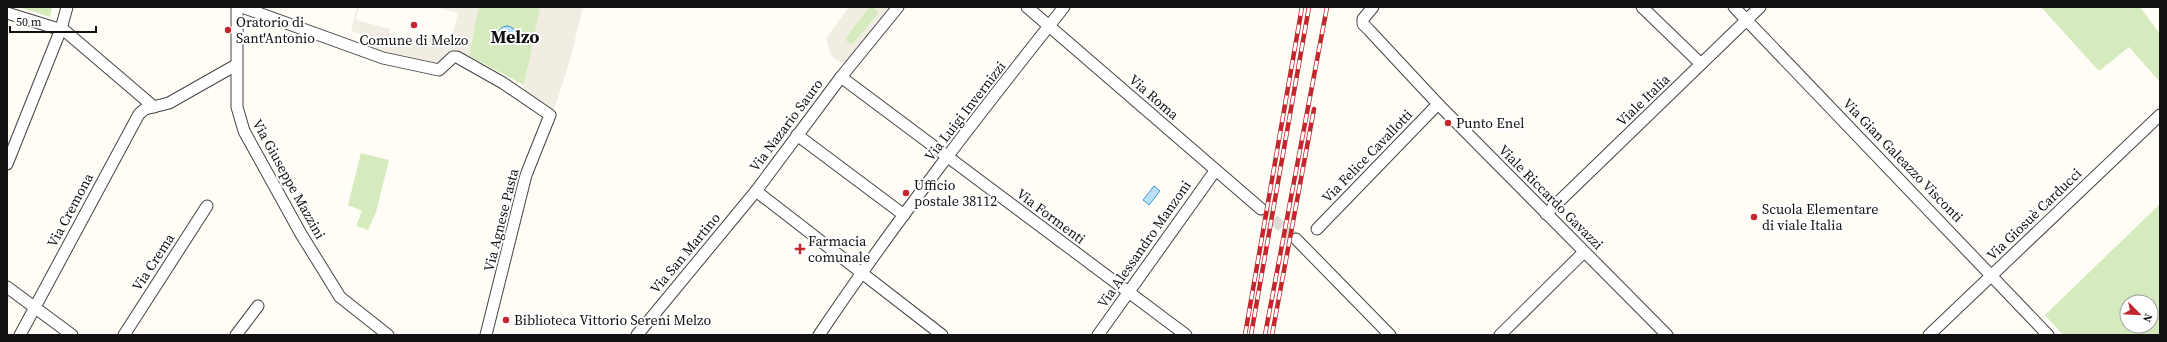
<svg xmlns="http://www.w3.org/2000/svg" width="2167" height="342" font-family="'Source Serif 4',serif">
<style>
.green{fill:#d5ebbd;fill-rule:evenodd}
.plaza{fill:#f1ede2}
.water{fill:#b9e0f7;stroke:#3f96cf}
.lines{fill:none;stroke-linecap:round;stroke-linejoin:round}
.minor-tunnel{stroke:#dbdad3;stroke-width:11;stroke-dasharray:11 5.5;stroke-linecap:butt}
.minor-casing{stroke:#444;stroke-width:13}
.minor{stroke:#fff;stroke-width:11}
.rail-casing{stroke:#c4262e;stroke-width:4.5}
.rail{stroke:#fff;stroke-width:3;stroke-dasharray:9;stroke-linecap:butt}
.poi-dot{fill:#c4262e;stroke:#fff;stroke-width:1.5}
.labels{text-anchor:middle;stroke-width:4;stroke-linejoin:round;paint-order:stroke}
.poi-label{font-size:14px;fill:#111;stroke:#fff;text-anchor:start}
.street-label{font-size:14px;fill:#111;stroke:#fff}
.district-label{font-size:18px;font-weight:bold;fill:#111;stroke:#fff}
</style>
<rect width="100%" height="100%" fill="#fffdf5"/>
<g class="green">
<polygon points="19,7 52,7 50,17"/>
<polygon points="478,7 541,7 524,85 469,56"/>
<polygon points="869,7 874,7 879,13 852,45 846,41 846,37"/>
<polygon points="2041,7 2140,7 2160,34 2160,82 2129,47 2099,71"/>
<polygon points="361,153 389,160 376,212 368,230 356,226 362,211 348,205"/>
<path d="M2160,204v131h-97l-18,-20zM2127,302h24v24h-24z"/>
</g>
<g class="plaza">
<polygon points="357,7 359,7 356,20 390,29 389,37 414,43 417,33 451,41 458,13 434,7 479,7 467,62 454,57 439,70 363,51 369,36 351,31"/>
<polygon points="540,7 583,7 570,60 553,113 521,102"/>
<polygon points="849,7 869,7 846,37 846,41 852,45 879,13 874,7 890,7 844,65 831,56 826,38"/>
</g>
<g class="water">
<circle cx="507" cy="35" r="9"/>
<polygon points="1154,186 1160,191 1149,205 1143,200"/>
</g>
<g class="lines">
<polyline class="minor-tunnel" points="1261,209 1296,239"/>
<defs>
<g id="minor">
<polyline points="237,7 237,107 244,131 301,234 340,297 388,335"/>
<polyline points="242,7 383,58 439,70 453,57 457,57 503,83 550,115 526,175 486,335"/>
<polyline points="1027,7 1261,209"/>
<polyline points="1373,7 1363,19 1363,24 1369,30 1438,104 1667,335"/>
<polyline points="1642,7 1701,64"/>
<polyline points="1734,7 2048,335"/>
<polyline points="7,13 65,31 154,107"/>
<polyline points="841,77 1186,335"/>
<polyline points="797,135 904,215"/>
<polyline points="7,164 61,29 67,7"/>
<polyline points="756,191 942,335"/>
<polyline points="1546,214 1760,7"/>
<polyline points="1317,229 1438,104"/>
<polyline points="1296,239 1390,335"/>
<polyline points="7,287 72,335"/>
<polyline points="20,335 139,114 145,109 169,103 236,65"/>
<polyline points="124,335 207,206"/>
<polyline points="236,335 258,306"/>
<polyline points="637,335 756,191 841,77 898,7"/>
<path d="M819,335c76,-113 160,-221 245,-328"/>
<polyline points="1098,335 1215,171"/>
<polyline points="1500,335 1584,252"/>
<polyline points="1929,335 2160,115"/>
</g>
</defs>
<use href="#minor" class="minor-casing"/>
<use href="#minor" class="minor"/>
<defs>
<g id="rail">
<polyline points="1245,335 1302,7"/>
<polyline points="1251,335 1309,7"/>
<polyline points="1265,335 1327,7"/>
<polyline points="1272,335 1314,109"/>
</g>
</defs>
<use href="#rail" class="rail-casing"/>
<use href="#rail" class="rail"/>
</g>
<g class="poi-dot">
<circle cx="414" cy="25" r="4"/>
<circle cx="228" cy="30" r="4"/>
<circle cx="1448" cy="123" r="4"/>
<circle cx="906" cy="193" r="4"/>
<circle cx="1754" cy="217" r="4"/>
<path d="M798 243h4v4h4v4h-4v4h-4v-4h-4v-4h4z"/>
<circle cx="506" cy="320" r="4"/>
</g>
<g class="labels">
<g class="poi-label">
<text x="236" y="27">Oratorio di<tspan x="236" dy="16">Sant'Antonio</tspan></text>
<text x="414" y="45" text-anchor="middle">Comune di Melzo</text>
<text x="1456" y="128">Punto Enel</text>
<text x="914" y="190">Ufficio<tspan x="914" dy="16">postale 38112</tspan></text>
<text x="1762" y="214">Scuola Elementare<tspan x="1762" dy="16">di viale Italia</tspan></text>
<text x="808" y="246">Farmacia<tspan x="808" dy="16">comunale</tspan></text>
<text x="514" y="325">Biblioteca Vittorio Sereni Melzo</text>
</g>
<g class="street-label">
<text transform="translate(1154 97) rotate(41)" y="5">Via Roma</text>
<text transform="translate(1643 100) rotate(-44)" y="5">Viale Italia</text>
<text transform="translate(965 111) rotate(-52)" y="5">Via Luigi Invernizzi</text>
<text transform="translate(786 125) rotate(-53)" y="5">Via Nazario Sauro</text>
<text transform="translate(1367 156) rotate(-46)" y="5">Via Felice Cavallotti</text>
<text transform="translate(1903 160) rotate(46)" y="5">Via Gian Galeazzo Visconti</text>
<text transform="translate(289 179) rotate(61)" y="5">Via Giuseppe Mazzini</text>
<text transform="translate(1551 197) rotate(45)" y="5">Viale Riccardo Gavazzi</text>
<text transform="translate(70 210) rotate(-62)" y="5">Via Cremona</text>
<text transform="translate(2034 214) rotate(-44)" y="5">Via Giosuè Carducci</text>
<text transform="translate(1051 216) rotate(37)" y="5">Via Formenti</text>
<text transform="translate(501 220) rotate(-76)" y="5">Via Agnese Pasta</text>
<text transform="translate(1144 244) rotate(-55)" y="5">Via Alessandro Manzoni</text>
<text transform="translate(685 253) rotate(-50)" y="5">Via San Martino</text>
<text transform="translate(153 262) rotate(-57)" y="5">Via Crema</text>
</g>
<g class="district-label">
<text x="515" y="43">Melzo</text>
</g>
</g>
<rect width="2167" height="342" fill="none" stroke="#111111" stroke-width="16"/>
<g transform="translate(2139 314) rotate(114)"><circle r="19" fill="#ffffff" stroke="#a0a0a0"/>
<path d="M0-3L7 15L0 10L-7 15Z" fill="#c4262e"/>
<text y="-6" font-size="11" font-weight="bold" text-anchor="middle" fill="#111111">N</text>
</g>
<path d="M10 26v6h86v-6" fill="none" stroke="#111111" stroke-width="2"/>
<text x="16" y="26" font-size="12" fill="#111111" stroke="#ffffff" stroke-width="3" paint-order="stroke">50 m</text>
</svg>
